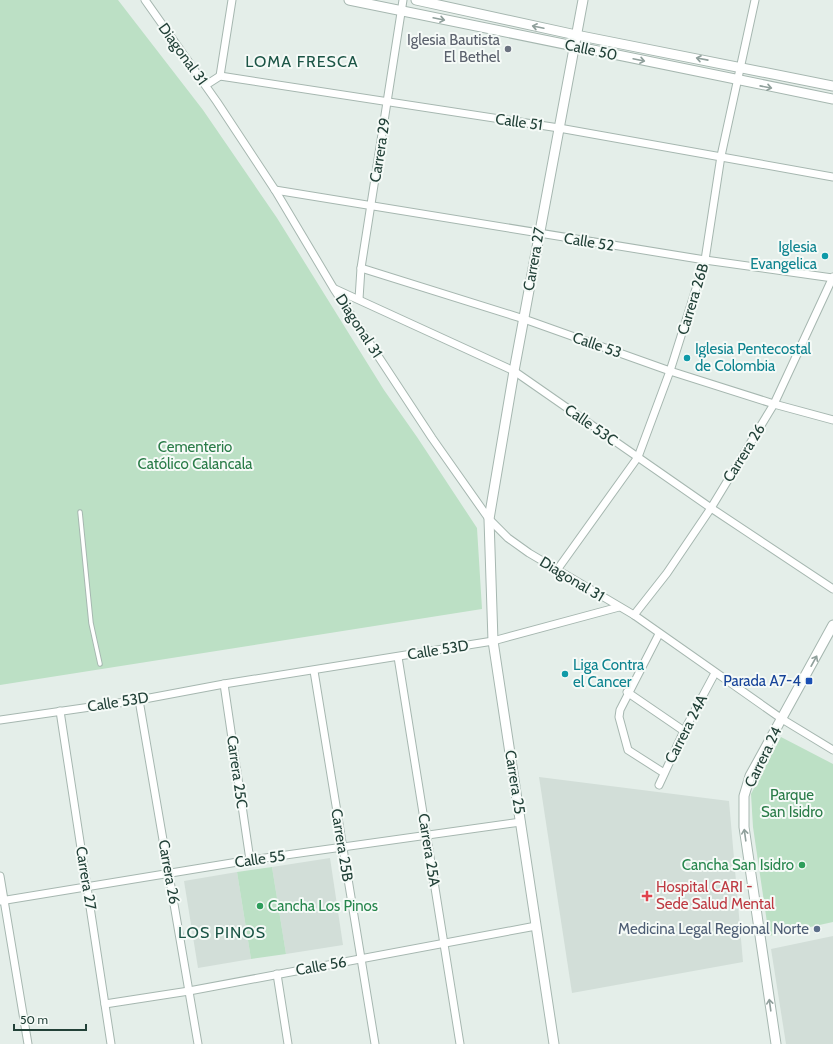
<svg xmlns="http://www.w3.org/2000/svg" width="833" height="1044" font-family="Cabin,sans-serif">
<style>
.built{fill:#d2ded8}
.green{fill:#bce0c5}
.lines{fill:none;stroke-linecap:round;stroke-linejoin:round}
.service-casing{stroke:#a6b7b0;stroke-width:5.5}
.minor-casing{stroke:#a6b7b0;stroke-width:9}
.tertiary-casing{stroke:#a6b7b0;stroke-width:11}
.service{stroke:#fff;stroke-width:3.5}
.minor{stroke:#fff;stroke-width:7}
.tertiary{stroke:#fff;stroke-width:9}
.oneway{stroke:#90a09c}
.worship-dot{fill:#6b7280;stroke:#f5faf7;stroke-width:1.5}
.culture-dot{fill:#0f9aa8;stroke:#f5faf7;stroke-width:1.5}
.transit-dot{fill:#1a4fb4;stroke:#f5faf7;stroke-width:1.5}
.leisure-dot{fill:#2e9e5b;stroke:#f5faf7;stroke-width:1.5}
.health-dot{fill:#e0444e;stroke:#f5faf7;stroke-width:1.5}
.service-dot{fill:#5c6f8a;stroke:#f5faf7;stroke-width:1.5}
.labels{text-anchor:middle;stroke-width:4;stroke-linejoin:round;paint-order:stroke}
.worship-label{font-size:15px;fill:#5b616d;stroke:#f5faf7;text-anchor:end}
.street-label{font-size:15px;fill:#224138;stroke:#f5faf7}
.culture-label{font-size:15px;fill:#0d838f;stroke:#f5faf7;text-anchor:start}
.park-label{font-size:15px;fill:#297b47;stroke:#f5faf7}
.transit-label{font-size:15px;fill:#164399;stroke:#f5faf7;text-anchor:end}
.leisure-label{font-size:15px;fill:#27864d;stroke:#f5faf7;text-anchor:end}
.health-label{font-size:15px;fill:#be3a42;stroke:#f5faf7;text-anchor:start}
.service-label{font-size:15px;fill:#4e5e75;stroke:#f5faf7;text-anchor:end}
.neighbourhood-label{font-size:16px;letter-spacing:1px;fill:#1c5546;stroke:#f5faf7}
</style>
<rect width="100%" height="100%" fill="#e4eee9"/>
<g class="built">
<polygon points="539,777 729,801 743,962 572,993"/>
<polygon points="330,858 343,945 286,954 272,867"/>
<polygon points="237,872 251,959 198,968 184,881"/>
<polygon points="833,936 833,1044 786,1044 771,949"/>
</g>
<g class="green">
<polygon points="0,0 118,0 203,110 277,218 384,390 417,437 477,528 482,609 0,685"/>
<polygon points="781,737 833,764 833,922 769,936 753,827 751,794"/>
<polygon points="272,867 286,954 251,959 237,872"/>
</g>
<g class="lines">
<defs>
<polyline id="service" points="80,512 91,623 100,664"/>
<g id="minor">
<polyline points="145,0 217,102 275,190 334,289 432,438 489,519 508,538 529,553 634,615 782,719 833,750"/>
<polyline points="220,76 232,0"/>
<polyline points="206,85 220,76 559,128 833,177"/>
<polyline points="275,190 705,260 833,278"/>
<polyline points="361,268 524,319 670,371 774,404 833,420"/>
<polyline points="335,289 514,371 711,508 833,589"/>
<polyline points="359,299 361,268 403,0"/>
<polyline points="557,570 638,457 670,371 705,260 721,156 755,0"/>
<polyline points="634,615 667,573 711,508 774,404 833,277"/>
<polyline points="659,634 620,710 619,717 628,750 664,773"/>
<polyline points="398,657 460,1044"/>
<polyline points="314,671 375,1044"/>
<polyline points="224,684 250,860"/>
<polyline points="627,692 684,731"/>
<polyline points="139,700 198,1044"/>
<polyline points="60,711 111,1044"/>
<polyline points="0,720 139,700 224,684 493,641 619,607"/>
<polyline points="659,785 684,731 715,673"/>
<polyline points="0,876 28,1044"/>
<polyline points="0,901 250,860 521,822"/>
<polyline points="277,974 288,1044"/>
<polyline points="105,1004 189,991 536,926"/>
</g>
<g id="tertiary">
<polyline points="349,0 833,99"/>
<polyline points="416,0 576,35 833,86"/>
<polyline points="554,1044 493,641 489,519 514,371 583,0"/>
<polyline points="776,1044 744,827 744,796 750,776 833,625"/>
</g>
</defs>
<use href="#service" class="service-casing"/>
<use href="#minor" class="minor-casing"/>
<use href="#tertiary" class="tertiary-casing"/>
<use href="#service" class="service"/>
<use href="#minor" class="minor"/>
<use href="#tertiary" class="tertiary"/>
</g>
<defs><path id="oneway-shaft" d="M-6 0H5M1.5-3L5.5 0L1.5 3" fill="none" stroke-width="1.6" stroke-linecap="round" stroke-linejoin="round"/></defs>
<g class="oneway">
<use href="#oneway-shaft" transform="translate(439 19) rotate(12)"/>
<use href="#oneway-shaft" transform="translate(538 27) rotate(-168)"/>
<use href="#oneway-shaft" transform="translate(702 59) rotate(-169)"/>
<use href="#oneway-shaft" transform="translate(639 60) rotate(12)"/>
<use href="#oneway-shaft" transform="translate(766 87) rotate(11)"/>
<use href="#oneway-shaft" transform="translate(814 661) rotate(-61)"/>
<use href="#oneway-shaft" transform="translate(745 835) rotate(-98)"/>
<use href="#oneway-shaft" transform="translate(770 1005) rotate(-98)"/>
</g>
<circle class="worship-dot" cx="508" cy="49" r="4"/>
<g class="culture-dot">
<circle cx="825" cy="256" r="4"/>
<circle cx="687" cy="358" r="4"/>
<circle cx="565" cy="674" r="4"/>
</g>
<rect class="transit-dot" x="805" y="677" width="8" height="8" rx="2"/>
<g class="leisure-dot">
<circle cx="802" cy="865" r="4"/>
<circle cx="260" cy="906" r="4"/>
</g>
<path class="health-dot" d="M645 890h4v4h4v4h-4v4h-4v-4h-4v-4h4z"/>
<circle class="service-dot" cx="817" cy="929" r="4"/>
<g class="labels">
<g class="worship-label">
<text x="500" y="45">Iglesia Bautista<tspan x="500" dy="17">El Bethel</tspan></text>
</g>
<g class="street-label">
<text transform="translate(591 50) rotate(12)" y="5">Calle 50</text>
<text transform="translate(183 54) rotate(54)" y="5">Diagonal 31</text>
<text transform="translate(519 122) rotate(8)" y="5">Calle 51</text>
<text transform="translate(380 150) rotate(-81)" y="5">Carrera 29</text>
<text transform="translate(589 242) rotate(9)" y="5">Calle 52</text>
<text transform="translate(534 259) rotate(-80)" y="5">Carrera 27</text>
<text transform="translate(693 299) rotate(-73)" y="5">Carrera 26B</text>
<text transform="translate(359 326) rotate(57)" y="5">Diagonal 31</text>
<text transform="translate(597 345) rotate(19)" y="5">Calle 53</text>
<text transform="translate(591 425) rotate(35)" y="5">Calle 53C</text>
<text transform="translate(744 453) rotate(-58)" y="5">Carrera 26</text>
<text transform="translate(572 579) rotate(31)" y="5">Diagonal 31</text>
<text transform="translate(438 650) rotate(-9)" y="5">Calle 53D</text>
<text transform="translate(118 702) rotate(-9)" y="5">Calle 53D</text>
<text transform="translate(686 729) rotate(-63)" y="5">Carrera 24A</text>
<text transform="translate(763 757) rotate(-64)" y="5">Carrera 24</text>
<text transform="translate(237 772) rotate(82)" y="5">Carrera 25C</text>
<text transform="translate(515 782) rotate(81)" y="5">Carrera 25</text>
<text transform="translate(342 845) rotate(81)" y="5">Carrera 25B</text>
<text transform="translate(429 850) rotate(81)" y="5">Carrera 25A</text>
<text transform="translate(260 859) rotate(-8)" y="5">Calle 55</text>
<text transform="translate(169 872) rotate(80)" y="5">Carrera 26</text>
<text transform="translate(86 878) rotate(81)" y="5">Carrera 27</text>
<text transform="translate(321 966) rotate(-10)" y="5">Calle 56</text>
</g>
<g class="culture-label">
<text x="817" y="252" text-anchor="end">Iglesia<tspan x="817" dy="17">Evangelica</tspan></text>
<text x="695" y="354">Iglesia Pentecostal<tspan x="695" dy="17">de Colombia</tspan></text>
<text x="573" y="670">Liga Contra<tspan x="573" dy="17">el Cancer</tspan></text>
</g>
<g class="park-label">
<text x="195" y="452">Cementerio<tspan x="195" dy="17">Católico Calancala</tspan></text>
<text x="792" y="800">Parque<tspan x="792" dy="17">San Isidro</tspan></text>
</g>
<g class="transit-label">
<text x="801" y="686">Parada A7-4</text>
</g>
<g class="leisure-label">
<text x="794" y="870">Cancha San Isidro</text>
<text x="268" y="911" text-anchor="start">Cancha Los Pinos</text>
</g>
<g class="health-label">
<text x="656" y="892">Hospital CARI -<tspan x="656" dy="17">Sede Salud Mental</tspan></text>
</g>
<g class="service-label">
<text x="809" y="934">Medicina Legal Regional Norte</text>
</g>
<g class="neighbourhood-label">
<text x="302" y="67">LOMA FRESCA</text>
<text x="222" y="938">LOS PINOS</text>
</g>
</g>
<path d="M14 1024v6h72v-6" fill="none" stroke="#224138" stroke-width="2"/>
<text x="20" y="1024" font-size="12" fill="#224138" stroke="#f5faf7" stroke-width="3" paint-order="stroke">50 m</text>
</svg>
